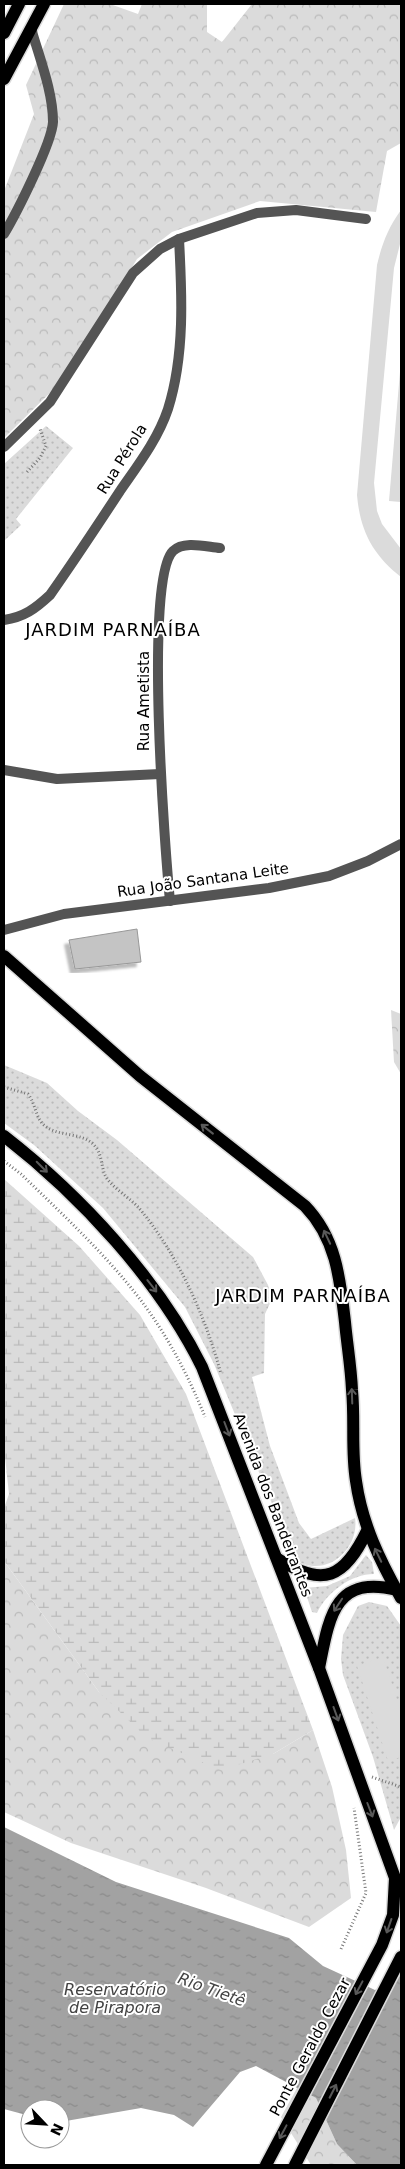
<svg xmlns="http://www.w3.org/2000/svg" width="405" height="2169" font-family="'DejaVu Sans',sans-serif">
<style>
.grass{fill:url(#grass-dots)}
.forest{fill:url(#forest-crowns)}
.wetland{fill:url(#wetland-marsh)}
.pitch{fill:#dbdbdb}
.water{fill:url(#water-ripples)}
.building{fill:#c4c4c4;stroke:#989898;filter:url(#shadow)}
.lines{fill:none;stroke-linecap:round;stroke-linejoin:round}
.primary-casing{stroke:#dbdbdb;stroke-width:15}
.path{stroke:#767676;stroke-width:3;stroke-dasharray:1 2.5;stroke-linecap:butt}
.minor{stroke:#545454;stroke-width:10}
.primary{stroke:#000;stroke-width:12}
.oneway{stroke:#595959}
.labels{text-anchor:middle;stroke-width:4;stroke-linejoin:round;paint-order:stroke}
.street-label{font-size:15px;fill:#000;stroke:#fff}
.water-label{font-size:16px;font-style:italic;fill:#434343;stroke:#fff}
.quarter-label{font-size:18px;letter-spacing:1px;fill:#000;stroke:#fff}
</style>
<defs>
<pattern id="grass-dots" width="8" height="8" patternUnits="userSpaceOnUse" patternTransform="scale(1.25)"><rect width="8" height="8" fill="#dbdbdb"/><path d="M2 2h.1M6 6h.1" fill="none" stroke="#bababa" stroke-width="1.8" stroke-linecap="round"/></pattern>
<pattern id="forest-crowns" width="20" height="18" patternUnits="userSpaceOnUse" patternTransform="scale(1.25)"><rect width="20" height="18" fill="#dbdbdb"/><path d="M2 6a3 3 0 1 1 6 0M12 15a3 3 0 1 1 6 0" fill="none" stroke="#bababa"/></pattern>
<pattern id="wetland-marsh" width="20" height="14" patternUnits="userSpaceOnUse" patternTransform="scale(1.25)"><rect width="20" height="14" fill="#dbdbdb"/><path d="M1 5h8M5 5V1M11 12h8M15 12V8" fill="none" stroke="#bababa"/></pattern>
<pattern id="water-ripples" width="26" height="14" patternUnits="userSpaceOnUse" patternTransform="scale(1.25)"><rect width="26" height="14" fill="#a2a2a2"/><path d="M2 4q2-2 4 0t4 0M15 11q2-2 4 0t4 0" fill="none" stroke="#8a8a8a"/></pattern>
<filter id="shadow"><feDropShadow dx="-4.5" dy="4.5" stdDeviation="1" flood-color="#0004"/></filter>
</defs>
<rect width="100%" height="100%" fill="#fff"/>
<g class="grass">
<polygon points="46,426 73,448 16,519 21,525 4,541 4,464"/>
<path d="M4,1065l43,18 31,28 39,29 136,117 15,28 4,14 -7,15 -1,59 -12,4 18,69 29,77 12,16 44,-21c5,33 -32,62 -60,41l-81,-195 -29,-57 -82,-99 -69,-63 -30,-22z"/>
<path d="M366,1555l6,7 2,12c-23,0 -47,18 -57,39l-5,-1 -8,-24 23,-2 23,-10z"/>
<polygon points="369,1602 387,1606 401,1626 401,1817 394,1830 373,1757 343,1675 341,1659 343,1635 358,1606"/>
</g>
<g class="forest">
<polygon points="64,4 110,4 138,14 142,4 207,4 207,32 222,42 252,4 401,4 401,143 387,151 376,212 260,201 172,232 137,259 64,379 4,438 4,191 34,114 26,85"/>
<polygon points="391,1010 401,1014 401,1074 394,1062"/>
<polygon points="4,1561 99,1692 273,1754 313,1730 332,1787 346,1850 351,1898 309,1927 206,1888 71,1843 4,1812"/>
<polygon points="297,2088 316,2098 337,2144 357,2165 311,2165 281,2117"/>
</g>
<polygon class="wetland" points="4,1179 79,1246 140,1315 186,1394 313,1730 273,1754 221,1770 147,1738 99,1692 4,1561 4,1508 9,1494 4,1448"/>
<g class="pitch">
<path d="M401,210v30l-7,28 -20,215 3,28 5,13 19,25v28c-28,-22 -41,-46 -44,-82l20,-230c5,-21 11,-37 24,-55z"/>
<polygon points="401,360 401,502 389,501"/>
<polygon points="383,1657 401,1712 401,1757 388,1761 357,1666"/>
</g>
<polygon class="water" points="4,1827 116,1882 289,1938 323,1966 375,1990 395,1977 401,1976 401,2165 357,2165 337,2144 316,2098 256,2066 240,2072 193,2127 174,2115 141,2108 60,2122 60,2109 30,2109 30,2116 4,2109"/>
<polygon class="building" points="137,929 141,962 75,969 69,940"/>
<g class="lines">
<defs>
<g id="primary">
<polyline points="4,33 19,4"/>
<polyline points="4,79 44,4"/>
<path d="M4,956l136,120 165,130c31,32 35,72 40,116 2,22 6,45 7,68 3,31 -1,61 4,91 6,43 24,80 45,117"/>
<path d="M4,1136c77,60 155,144 198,231l117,301 76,210 -2,37 -11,30 -116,220"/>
<path d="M278,1559c46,29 66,19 89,-28"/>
<path d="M319,1668c10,-50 15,-94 78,-78"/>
<polyline points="295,2165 401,1957"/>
</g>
</defs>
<use href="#primary" class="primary-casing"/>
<g class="path">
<polyline points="27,472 40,458 46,446 40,429"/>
<path d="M4,1087l24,7c8,10 7,24 17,32 14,11 37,6 49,19 10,11 6,25 14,35 9,11 22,18 31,28 39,47 66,107 82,166"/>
<path d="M4,1161l17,13c38,37 78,74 111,115 31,38 55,83 73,128"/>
<polyline points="372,1777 401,1787"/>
<polyline points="341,1949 366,1893 354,1808"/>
</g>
<g class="minor">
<path d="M4,234c12,-20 48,-91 49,-112 0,-31 -14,-65 -22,-94"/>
<polyline points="4,447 50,402 133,273 160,249 179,239 257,213 296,210 366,219"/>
<path d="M4,620c20,-3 31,-11 46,-25 24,-34 47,-69 70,-104 18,-26 38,-52 48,-82 17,-54 14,-115 11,-170"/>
<polyline points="4,770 57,779 160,774"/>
<path d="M170,901c-5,-51 -26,-322 3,-350 11,-11 34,-4 47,-3"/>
<polyline points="4,930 64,914 269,888 329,876 368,861 401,844"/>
</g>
<use href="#primary" class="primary"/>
</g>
<defs><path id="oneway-shaft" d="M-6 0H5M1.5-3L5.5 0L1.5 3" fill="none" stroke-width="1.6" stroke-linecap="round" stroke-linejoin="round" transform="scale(1.25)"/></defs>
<g class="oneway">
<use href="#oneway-shaft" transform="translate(207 1129) rotate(-142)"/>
<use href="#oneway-shaft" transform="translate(42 1167) rotate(45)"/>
<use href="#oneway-shaft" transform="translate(327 1237) rotate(-115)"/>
<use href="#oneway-shaft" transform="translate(152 1286) rotate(52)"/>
<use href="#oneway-shaft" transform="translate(352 1396) rotate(-92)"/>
<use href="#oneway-shaft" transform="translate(227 1429) rotate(69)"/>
<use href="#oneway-shaft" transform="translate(378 1555) rotate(-116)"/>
<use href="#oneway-shaft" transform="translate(338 1605) rotate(123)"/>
<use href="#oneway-shaft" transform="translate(336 1714) rotate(70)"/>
<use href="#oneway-shaft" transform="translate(370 1810) rotate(69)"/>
<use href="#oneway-shaft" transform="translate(389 1926) rotate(109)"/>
<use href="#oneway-shaft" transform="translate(359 1988) rotate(118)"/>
<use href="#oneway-shaft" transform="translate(333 2091) rotate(-63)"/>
<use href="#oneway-shaft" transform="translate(283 2132) rotate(118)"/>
</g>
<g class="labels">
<g class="street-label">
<text transform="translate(122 459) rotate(-58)" y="5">Rua Pérola</text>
<text transform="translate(144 701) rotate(-90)" y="5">Rua Ametista</text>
<text transform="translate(203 880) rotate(-8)" y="5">Rua João Santana Leite</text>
<text transform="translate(273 1505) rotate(69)" y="5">Avenida dos Bandeirantes</text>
<text transform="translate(310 2047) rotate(-62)" y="5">Ponte Geraldo Cezar</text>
</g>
<g class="water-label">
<text x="115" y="1995">Reservatório<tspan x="115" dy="18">de Pirapora</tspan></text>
<text transform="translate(212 1989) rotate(20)" y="6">Rio Tietê</text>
</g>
<g class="quarter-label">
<text x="113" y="636">JARDIM PARNAÍBA</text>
<text x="303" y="1302">JARDIM PARNAÍBA</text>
</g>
</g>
<rect width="405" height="2169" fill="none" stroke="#000000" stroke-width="10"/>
<g transform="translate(45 2124) rotate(115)"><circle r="24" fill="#ffffff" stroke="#999999"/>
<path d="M0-4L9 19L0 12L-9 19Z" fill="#000000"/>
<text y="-8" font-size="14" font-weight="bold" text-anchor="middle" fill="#000000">N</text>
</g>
</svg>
